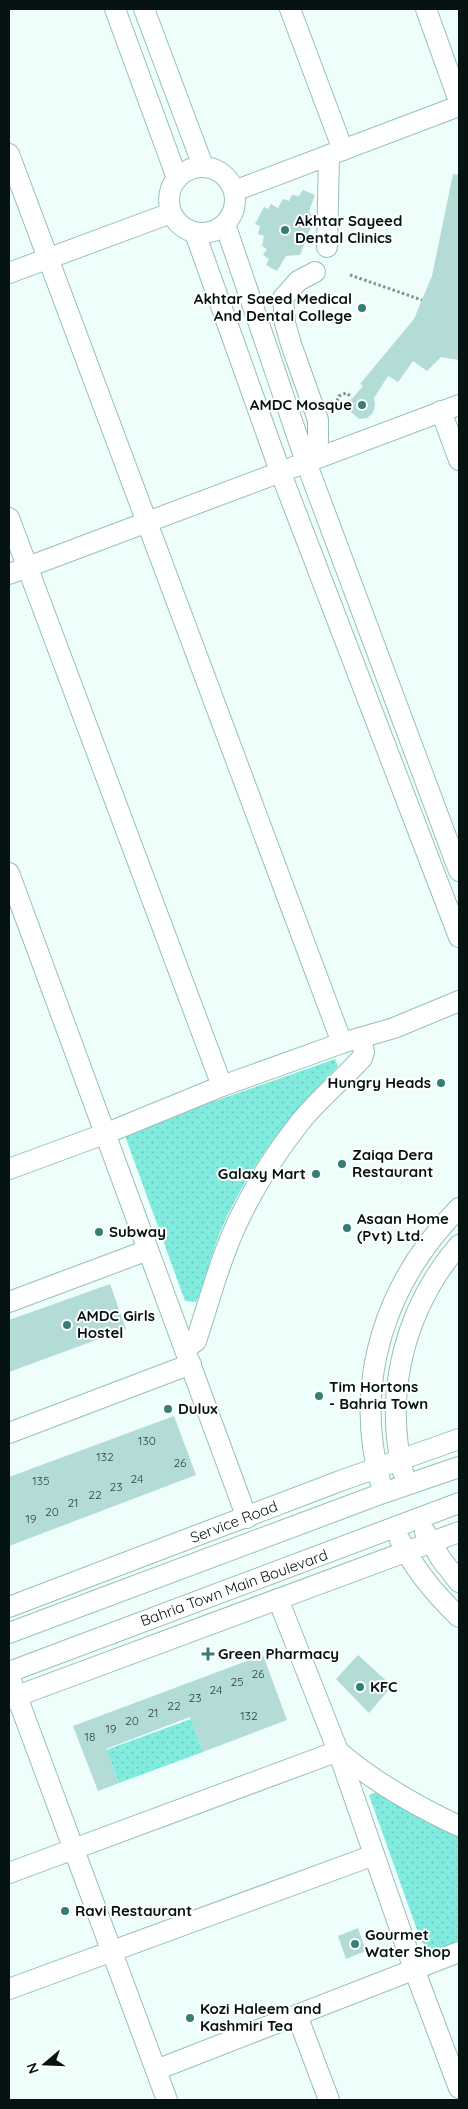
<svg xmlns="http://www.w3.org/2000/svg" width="468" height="2109" font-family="Quicksand,sans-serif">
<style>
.grass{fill:url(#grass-dots)}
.building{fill:#b4dcd7}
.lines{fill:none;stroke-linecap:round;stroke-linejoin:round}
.minor-casing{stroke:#97bfb9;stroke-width:22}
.path{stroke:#82928f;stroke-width:3;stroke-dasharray:2.5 2.5;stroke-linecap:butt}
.minor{stroke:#fff;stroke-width:20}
.poi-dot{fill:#367d76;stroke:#fff;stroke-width:2}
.labels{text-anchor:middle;stroke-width:4;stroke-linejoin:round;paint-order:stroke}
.number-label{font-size:12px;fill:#314643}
.poi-label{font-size:15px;font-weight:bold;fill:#051412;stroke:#fff;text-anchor:start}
.street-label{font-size:15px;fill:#051412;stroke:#fff}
</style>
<defs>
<pattern id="grass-dots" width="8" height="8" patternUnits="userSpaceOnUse" patternTransform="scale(1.25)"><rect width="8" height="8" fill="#81ebde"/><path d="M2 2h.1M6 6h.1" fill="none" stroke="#6ec9bd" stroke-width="1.8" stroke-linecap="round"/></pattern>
</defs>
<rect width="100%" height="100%" fill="#eefefb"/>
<g class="grass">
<path d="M335,1059l3,7c-48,48 -90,101 -117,164 -10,23 -14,48 -25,72l-11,-1 -61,-168z"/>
<polygon points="191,1719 203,1752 119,1783 106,1750"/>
<polygon points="379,1791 459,1835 459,1943 431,1950 421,1941 369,1795"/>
</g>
<g class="building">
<polygon points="453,174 459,175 459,360 441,357 427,371 413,361 398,382 388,376 374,398 375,405 373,413 367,418 359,419 350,411 349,402 363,386 360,384 414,319 432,276"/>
<polygon points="303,190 315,195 309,211 314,220 300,255 286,256 277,271 266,265 269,259 263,255 267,249 262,246 264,236 258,234 260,226 255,224 264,207 268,209 271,204 278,208 283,199 289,201 292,195 299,196"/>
<polygon points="110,1284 126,1329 9,1372 9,1320"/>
<polygon points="174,1416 196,1475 9,1546 9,1477"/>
<polygon points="263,1655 287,1720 203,1752 190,1717 106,1749 119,1783 98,1791 73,1726"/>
<polygon points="358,1655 392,1686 369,1713 336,1679"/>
<polygon points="358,1928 366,1951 346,1959 338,1936"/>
</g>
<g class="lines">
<defs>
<g id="minor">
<polyline points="115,9 177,178"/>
<polyline points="144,9 203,166"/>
<polyline points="290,9 343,150"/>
<polyline points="426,9 459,101"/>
<polyline points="9,154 342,1043"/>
<circle cx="202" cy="200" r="33"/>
<polyline points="234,191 459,106"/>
<polyline points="225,224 306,462 459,871"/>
<polyline points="195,233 280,471 459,937"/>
<polyline points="327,247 329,155"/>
<polyline points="9,273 171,213"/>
<polyline points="441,411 459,460"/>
<polyline points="306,462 318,441 318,420 291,344 285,323 283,298 298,281 315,272"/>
<polyline points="9,518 222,1086"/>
<polyline points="9,574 459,405"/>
<path d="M9,873c81,214 160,429 238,645"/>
<polyline points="9,1169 107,1133 222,1086 342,1043 394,1028 459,1001"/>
<polyline points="9,1302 148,1250"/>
<path d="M185,1349l11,-8c14,-42 25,-86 45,-126 16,-33 37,-65 60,-94 18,-22 41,-41 61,-63l2,-6 -3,-14"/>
<polyline points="9,1433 191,1364"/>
<path d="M403,1472c-20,-81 3,-165 56,-227"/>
<path d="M380,1481c-27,-101 6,-200 79,-273"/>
<polyline points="425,1532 441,1559 459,1582"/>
<path d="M400,1540c14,29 36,55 59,77"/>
<polyline points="278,1599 338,1751 414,1969 459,2088"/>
<polyline points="9,1607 340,1481 459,1439"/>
<polyline points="9,1633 383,1493 459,1467"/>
<polyline points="9,1672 459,1503"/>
<polyline points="12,1683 167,2100"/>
<polyline points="9,1699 459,1532"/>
<path d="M9,1873l329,-122c36,31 78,55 121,75"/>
<polyline points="9,1989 374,1855"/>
<polyline points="297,2015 329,2100"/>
<polyline points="156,2070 459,1952"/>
</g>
</defs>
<use href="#minor" class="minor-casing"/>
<g class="path">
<polyline points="350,275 422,300"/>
<polyline points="333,410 339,396 346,393 352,397"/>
</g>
<use href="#minor" class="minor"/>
</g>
<g class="poi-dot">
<circle cx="285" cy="230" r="5"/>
<circle cx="362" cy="308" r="5"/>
<circle cx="362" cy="405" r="5"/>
<circle cx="441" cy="1083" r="5"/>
<circle cx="342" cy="1164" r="5"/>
<circle cx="316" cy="1174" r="5"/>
<circle cx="347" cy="1228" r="5"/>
<circle cx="99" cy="1232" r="5"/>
<circle cx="67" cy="1325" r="5"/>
<circle cx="319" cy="1396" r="5"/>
<circle cx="168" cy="1409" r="5"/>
<path d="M205.5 1646.5h5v5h5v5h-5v5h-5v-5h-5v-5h5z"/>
<circle cx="360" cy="1687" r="5"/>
<circle cx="65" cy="1911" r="5"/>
<circle cx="355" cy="1944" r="5"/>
<circle cx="190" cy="2018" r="5"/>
</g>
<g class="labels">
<g class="number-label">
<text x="147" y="1445">130</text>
<text x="105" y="1461">132</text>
<text x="180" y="1467">26</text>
<text x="137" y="1483">24</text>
<text x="41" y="1485">135</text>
<text x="116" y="1491">23</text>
<text x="95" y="1499">22</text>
<text x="73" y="1507">21</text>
<text x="52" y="1516">20</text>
<text x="31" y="1523">19</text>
<text x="258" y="1678">26</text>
<text x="237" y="1686">25</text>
<text x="216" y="1694">24</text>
<text x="195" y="1702">23</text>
<text x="174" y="1710">22</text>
<text x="153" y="1717">21</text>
<text x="249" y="1720">132</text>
<text x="132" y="1725">20</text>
<text x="111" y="1733">19</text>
<text x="90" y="1741">18</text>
</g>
<g class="poi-label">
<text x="295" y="226">Akhtar Sayeed<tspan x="295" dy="17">Dental Clinics</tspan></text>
<text x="352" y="304" text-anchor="end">Akhtar Saeed Medical<tspan x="352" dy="17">And Dental College</tspan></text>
<text x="352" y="410" text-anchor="end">AMDC Mosque</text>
<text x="431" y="1088" text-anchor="end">Hungry Heads</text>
<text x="352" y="1160">Zaiqa Dera<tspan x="352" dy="17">Restaurant</tspan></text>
<text x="306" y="1179" text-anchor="end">Galaxy Mart</text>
<text x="357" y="1224">Asaan Home<tspan x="357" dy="17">(Pvt) Ltd.</tspan></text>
<text x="109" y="1237">Subway</text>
<text x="77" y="1321">AMDC Girls<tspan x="77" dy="17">Hostel</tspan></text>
<text x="329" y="1392">Tim Hortons<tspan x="329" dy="17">- Bahria Town</tspan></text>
<text x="178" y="1414">Dulux</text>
<text x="218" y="1659">Green Pharmacy</text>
<text x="370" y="1692">KFC</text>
<text x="75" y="1916">Ravi Restaurant</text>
<text x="365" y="1940">Gourmet<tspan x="365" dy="17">Water Shop</tspan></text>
<text x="200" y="2014">Kozi Haleem and<tspan x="200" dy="17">Kashmiri Tea</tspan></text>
</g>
<g class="street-label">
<text transform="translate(234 1522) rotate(-21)" y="5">Service Road</text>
<text transform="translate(234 1588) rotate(-20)" y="5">Bahria Town Main Boulevard</text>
</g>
</g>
<rect width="468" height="2109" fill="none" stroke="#051412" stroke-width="20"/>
<g transform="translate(45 2064) rotate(251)" stroke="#ffffff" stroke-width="4" paint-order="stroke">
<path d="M0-4L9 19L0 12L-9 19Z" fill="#051412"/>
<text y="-8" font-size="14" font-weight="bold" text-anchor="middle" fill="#051412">N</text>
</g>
</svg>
